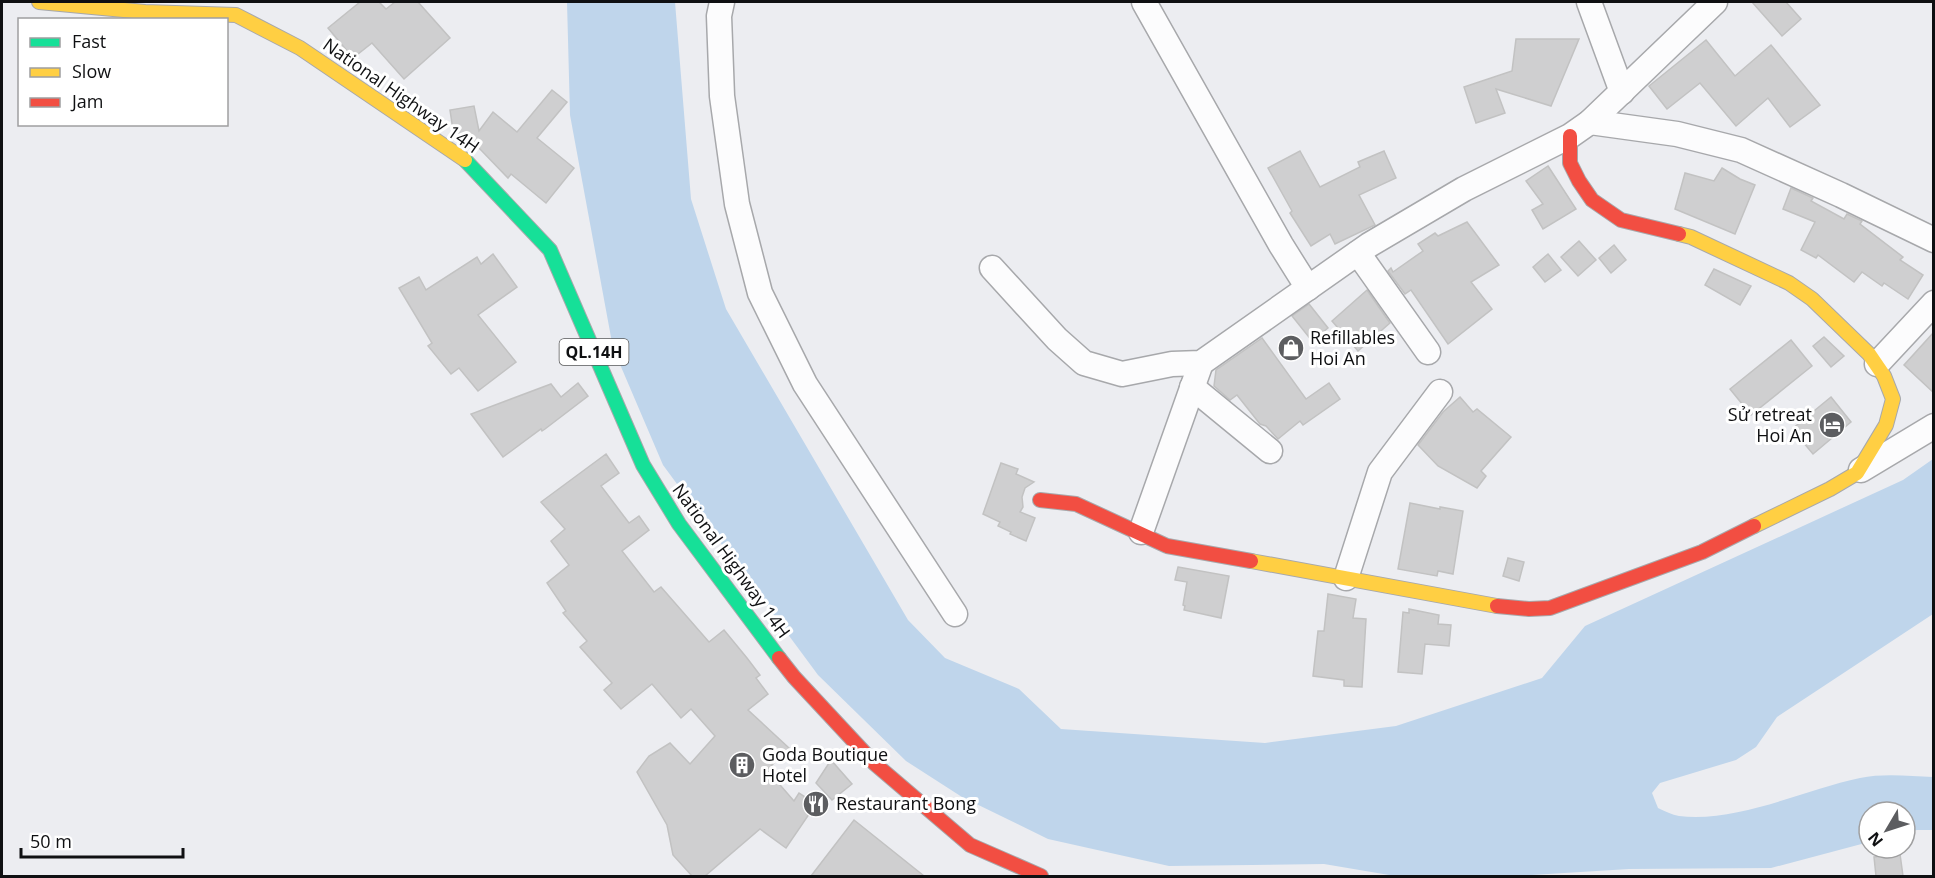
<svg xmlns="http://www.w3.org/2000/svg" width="1935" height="878" font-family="'Open Sans',sans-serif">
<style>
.water{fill:#bfd5eb}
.building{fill:#cfcfd0;stroke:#c2c2c2;stroke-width:1.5}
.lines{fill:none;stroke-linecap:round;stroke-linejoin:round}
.street-casing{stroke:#a7a8ab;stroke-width:27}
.fast-casing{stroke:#a7a8ab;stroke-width:16}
.slow-casing{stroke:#a7a8ab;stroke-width:16}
.jam-casing{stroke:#a7a8ab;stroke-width:16}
.street{stroke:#fcfcfd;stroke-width:24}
.fast{stroke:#16e098;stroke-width:14}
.slow{stroke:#ffcf43;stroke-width:14}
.jam{stroke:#f24e42;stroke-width:14}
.labels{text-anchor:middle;stroke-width:6;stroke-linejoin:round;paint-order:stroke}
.shield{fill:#fff;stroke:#575859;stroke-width:1.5}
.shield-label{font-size:16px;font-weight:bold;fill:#0f1012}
.street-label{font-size:18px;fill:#0f1012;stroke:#fff}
.poi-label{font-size:18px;fill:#0f1012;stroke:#fff;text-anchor:start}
</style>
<rect width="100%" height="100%" fill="#ecedf1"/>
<path class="water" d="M567,2h108l16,197 35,110 182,311 37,38 74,31 42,40 204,14 131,-17 146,-48 43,-52 318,-146 30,-21v155l-156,103 -21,30 -20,13 -76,23 -8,10 6,15c7,3 14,7 21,8 58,7 124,-26 181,-38 23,-5 50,-2 73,-1v53h-16l-12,3v-21h-36v30l-98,26 -142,1 -112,7h-122l-71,-12 -155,2 -121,-27 -86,-42 -56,-36 -88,-86 -155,-210 -50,-117 -43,-233z"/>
<g class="building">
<polygon points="360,2 379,2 386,9 395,2 418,2 450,38 404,79 372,43 353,58 328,28"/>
<polygon points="1752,2 1786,2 1801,19 1782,36"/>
<polygon points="1516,39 1579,39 1551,106 1496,89 1505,113 1476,123 1464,87 1512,71"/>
<polygon points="1706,40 1735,76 1771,45 1820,105 1790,127 1768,98 1736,126 1700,83 1667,109 1649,86"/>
<polygon points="552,90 567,102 537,138 574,168 546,203 511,174 508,178 479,148 453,130 450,110 474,106 479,131 493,112 517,132"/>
<polygon points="1300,151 1320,187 1360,167 1358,162 1384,151 1396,178 1359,195 1375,225 1335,244 1330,234 1311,246 1290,213 1292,211 1268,168"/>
<polygon points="1548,166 1576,209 1543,229 1532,210 1543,204 1526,181"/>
<polygon points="1722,168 1740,179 1755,185 1735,234 1675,209 1685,173 1714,181"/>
<polygon points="1791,188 1813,198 1811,201 1844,219 1847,214 1862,221 1860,224 1903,257 1900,260 1923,275 1908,299 1884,283 1882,286 1862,272 1854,282 1818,255 1816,258 1801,250 1815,222 1783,209"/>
<polygon points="1467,222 1499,265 1471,282 1492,309 1448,344 1411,290 1405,294 1388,271 1391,268 1393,272 1423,251 1418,244 1435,233 1438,236"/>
<polygon points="1579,241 1596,260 1578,276 1561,257"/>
<polygon points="1614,245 1626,260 1611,273 1599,258"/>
<polygon points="493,254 517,287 478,315 516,362 478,391 459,368 451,374 428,346 432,343 399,288 419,277 426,290 477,257 481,264"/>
<polygon points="1548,254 1561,270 1545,282 1533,267"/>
<polygon points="1714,269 1751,286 1740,305 1705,285"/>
<polygon points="1367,290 1390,323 1358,351 1332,321"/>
<polygon points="1309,304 1328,328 1312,341 1292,316"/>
<polygon points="1934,332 1934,393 1904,365"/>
<polygon points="1824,337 1844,356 1831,367 1813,346"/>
<polygon points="1262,338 1306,399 1329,383 1340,399 1303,425 1300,421 1278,439 1266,426 1260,424 1237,395 1230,400 1214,386 1216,370"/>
<polygon points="1791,340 1812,366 1751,415 1730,389"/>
<polygon points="578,383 588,396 545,429 542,431 541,429 503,457 471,414 551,384 561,397"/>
<polygon points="1460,397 1473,412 1477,409 1511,437 1481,471 1486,476 1477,488 1438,466 1418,445 1443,412"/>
<polygon points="1831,397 1851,422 1813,454 1792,429"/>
<polygon points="606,454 619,473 601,486 629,523 639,516 649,530 622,551 654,592 661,587 709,642 724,630 747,658 760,675 756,678 768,694 748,710 789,748 767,770 794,801 799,793 816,804 786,848 760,829 705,876 692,876 673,855 667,825 637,772 649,756 670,743 690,764 715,736 691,709 681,718 652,684 621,709 604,690 612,683 580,647 587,641 563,613 566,611 547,583 569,565 551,541 565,529 541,502"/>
<polygon points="1001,463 1018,469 1016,474 1034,482 1025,488 1022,497 1023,507 1020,512 1035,518 1026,541 1010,534 1011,532 998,526 1000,522 983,514"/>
<polygon points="1410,503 1440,509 1440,507 1463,511 1453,574 1438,571 1437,576 1398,569"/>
<polygon points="1508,558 1524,562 1519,581 1503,576"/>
<polygon points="1178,567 1229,576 1221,618 1184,610 1185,606 1183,605 1187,582 1175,580"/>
<polygon points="1328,594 1356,599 1353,618 1366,619 1362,687 1344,686 1344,680 1313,676 1318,631 1324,631"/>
<polygon points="1409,609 1439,615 1438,624 1451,625 1449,646 1425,644 1422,674 1398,672 1403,612 1409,613"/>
<polygon points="831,760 852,784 832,800 816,783"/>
<polygon points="854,820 924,876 811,876"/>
<polygon points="1900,854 1903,876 1876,876 1874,857"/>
</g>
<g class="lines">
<defs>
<g id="street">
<polyline points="722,2 719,16 722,96 737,204 760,293 805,384 955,614"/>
<polyline points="1144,2 1281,245 1308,288"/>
<polyline points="1589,2 1622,92"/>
<polyline points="1590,122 1677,134 1741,150 1841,195 1934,240"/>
<polyline points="1358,253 1428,352"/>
<polyline points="992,268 1057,339 1084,363 1122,374 1172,364 1201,363 1369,245 1464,189 1570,136 1590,122 1715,2"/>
<polyline points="1877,364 1934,303"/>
<polyline points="1192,387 1270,451"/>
<polyline points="1861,470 1934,426"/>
<polyline points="1141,532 1201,363"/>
<polyline points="1346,578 1380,472 1440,392"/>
</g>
<polyline id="fast" points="465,160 550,250 643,465 679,524 779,658"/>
<g id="slow">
<polyline points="39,2 145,12 236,15 300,48 465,160"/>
<polyline points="1679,234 1691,237 1789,283 1812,299 1869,354 1884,376 1893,399 1886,425 1857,473 1830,489 1754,526"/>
<polyline points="1251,561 1497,606"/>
</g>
<g id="jam">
<polyline points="1570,136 1570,163 1579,181 1592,200 1621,220 1679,234"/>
<polyline points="1040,500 1076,504 1167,546 1251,561"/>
<polyline points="1497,606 1529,609 1550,608 1702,552 1754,526"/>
<polyline points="779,658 794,677 875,764 970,845 1041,876"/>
</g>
</defs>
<use href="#street" class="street-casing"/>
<use href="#fast" class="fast-casing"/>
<use href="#slow" class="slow-casing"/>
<use href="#jam" class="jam-casing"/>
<use href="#street" class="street"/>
<use href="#fast" class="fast"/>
<use href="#slow" class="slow"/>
<use href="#jam" class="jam"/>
</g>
<defs>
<symbol id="shop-disc" viewBox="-11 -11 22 22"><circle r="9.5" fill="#5c5d60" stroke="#fff"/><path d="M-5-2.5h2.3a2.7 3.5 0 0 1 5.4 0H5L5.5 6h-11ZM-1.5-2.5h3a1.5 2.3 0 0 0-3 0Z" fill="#fff"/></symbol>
<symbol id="hotel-disc" viewBox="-11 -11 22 22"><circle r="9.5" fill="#5c5d60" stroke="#fff"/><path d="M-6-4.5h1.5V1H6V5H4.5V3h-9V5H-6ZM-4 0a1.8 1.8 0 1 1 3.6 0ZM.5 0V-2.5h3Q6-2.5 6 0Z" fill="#fff"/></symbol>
<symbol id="building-disc" viewBox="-11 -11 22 22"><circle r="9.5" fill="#5c5d60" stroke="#fff"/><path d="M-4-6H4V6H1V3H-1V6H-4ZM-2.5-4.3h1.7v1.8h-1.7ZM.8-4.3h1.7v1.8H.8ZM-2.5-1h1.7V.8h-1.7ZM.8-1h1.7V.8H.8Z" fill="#fff"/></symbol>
<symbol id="restaurant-disc" viewBox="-11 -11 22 22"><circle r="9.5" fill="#5c5d60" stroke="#fff"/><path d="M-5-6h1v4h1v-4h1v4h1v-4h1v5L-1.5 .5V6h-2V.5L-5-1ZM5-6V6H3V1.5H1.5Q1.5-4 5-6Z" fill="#fff"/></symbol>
</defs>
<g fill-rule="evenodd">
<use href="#shop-disc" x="1276" y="333" width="30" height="30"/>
<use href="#hotel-disc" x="1817" y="410" width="30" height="30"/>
<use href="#building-disc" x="727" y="750" width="30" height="30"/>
<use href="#restaurant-disc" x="801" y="789" width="30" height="30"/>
</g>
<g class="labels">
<rect class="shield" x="559.5" y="339" width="69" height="26" rx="4.5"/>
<g class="shield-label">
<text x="594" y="358">QL.14H</text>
</g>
<g class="street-label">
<text transform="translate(401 96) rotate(35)" y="6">National Highway 14H</text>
<text transform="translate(731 561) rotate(54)" y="6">National Highway 14H</text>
</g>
<g class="poi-label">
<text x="1310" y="344">Refillables<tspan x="1310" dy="21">Hoi An</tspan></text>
<text x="1812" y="421" text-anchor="end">Sử retreat<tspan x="1812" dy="21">Hoi An</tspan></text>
<text x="762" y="761">Goda Boutique<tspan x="762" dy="21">Hotel</tspan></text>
<text x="836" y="810">Restaurant Bong</text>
</g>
</g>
<rect width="1935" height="878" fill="none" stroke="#0f1012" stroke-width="6"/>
<rect x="18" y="18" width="210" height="108" fill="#ffffff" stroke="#9f9fa0" stroke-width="1.5"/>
<rect x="30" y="38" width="30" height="9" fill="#16e098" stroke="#9f9fa0" stroke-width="1.5"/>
<text x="72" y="48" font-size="18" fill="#0f1012">Fast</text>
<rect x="30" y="68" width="30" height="9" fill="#ffcf43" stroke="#9f9fa0" stroke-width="1.5"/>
<text x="72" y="78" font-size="18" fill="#0f1012">Slow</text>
<rect x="30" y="98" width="30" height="9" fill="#f24e42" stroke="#9f9fa0" stroke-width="1.5"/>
<text x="72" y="108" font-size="18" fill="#0f1012">Jam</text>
<g transform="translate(1887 830) rotate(231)"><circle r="28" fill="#ffffff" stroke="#9f9fa0" stroke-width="1.5"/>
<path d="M0-4.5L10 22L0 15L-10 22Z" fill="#5c5d60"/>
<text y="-9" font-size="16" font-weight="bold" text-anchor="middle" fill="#0f1012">N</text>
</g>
<path d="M21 848v9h162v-9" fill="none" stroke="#0f1012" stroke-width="3"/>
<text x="30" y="848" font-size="18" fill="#0f1012" stroke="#ffffff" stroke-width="4.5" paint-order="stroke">50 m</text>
</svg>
